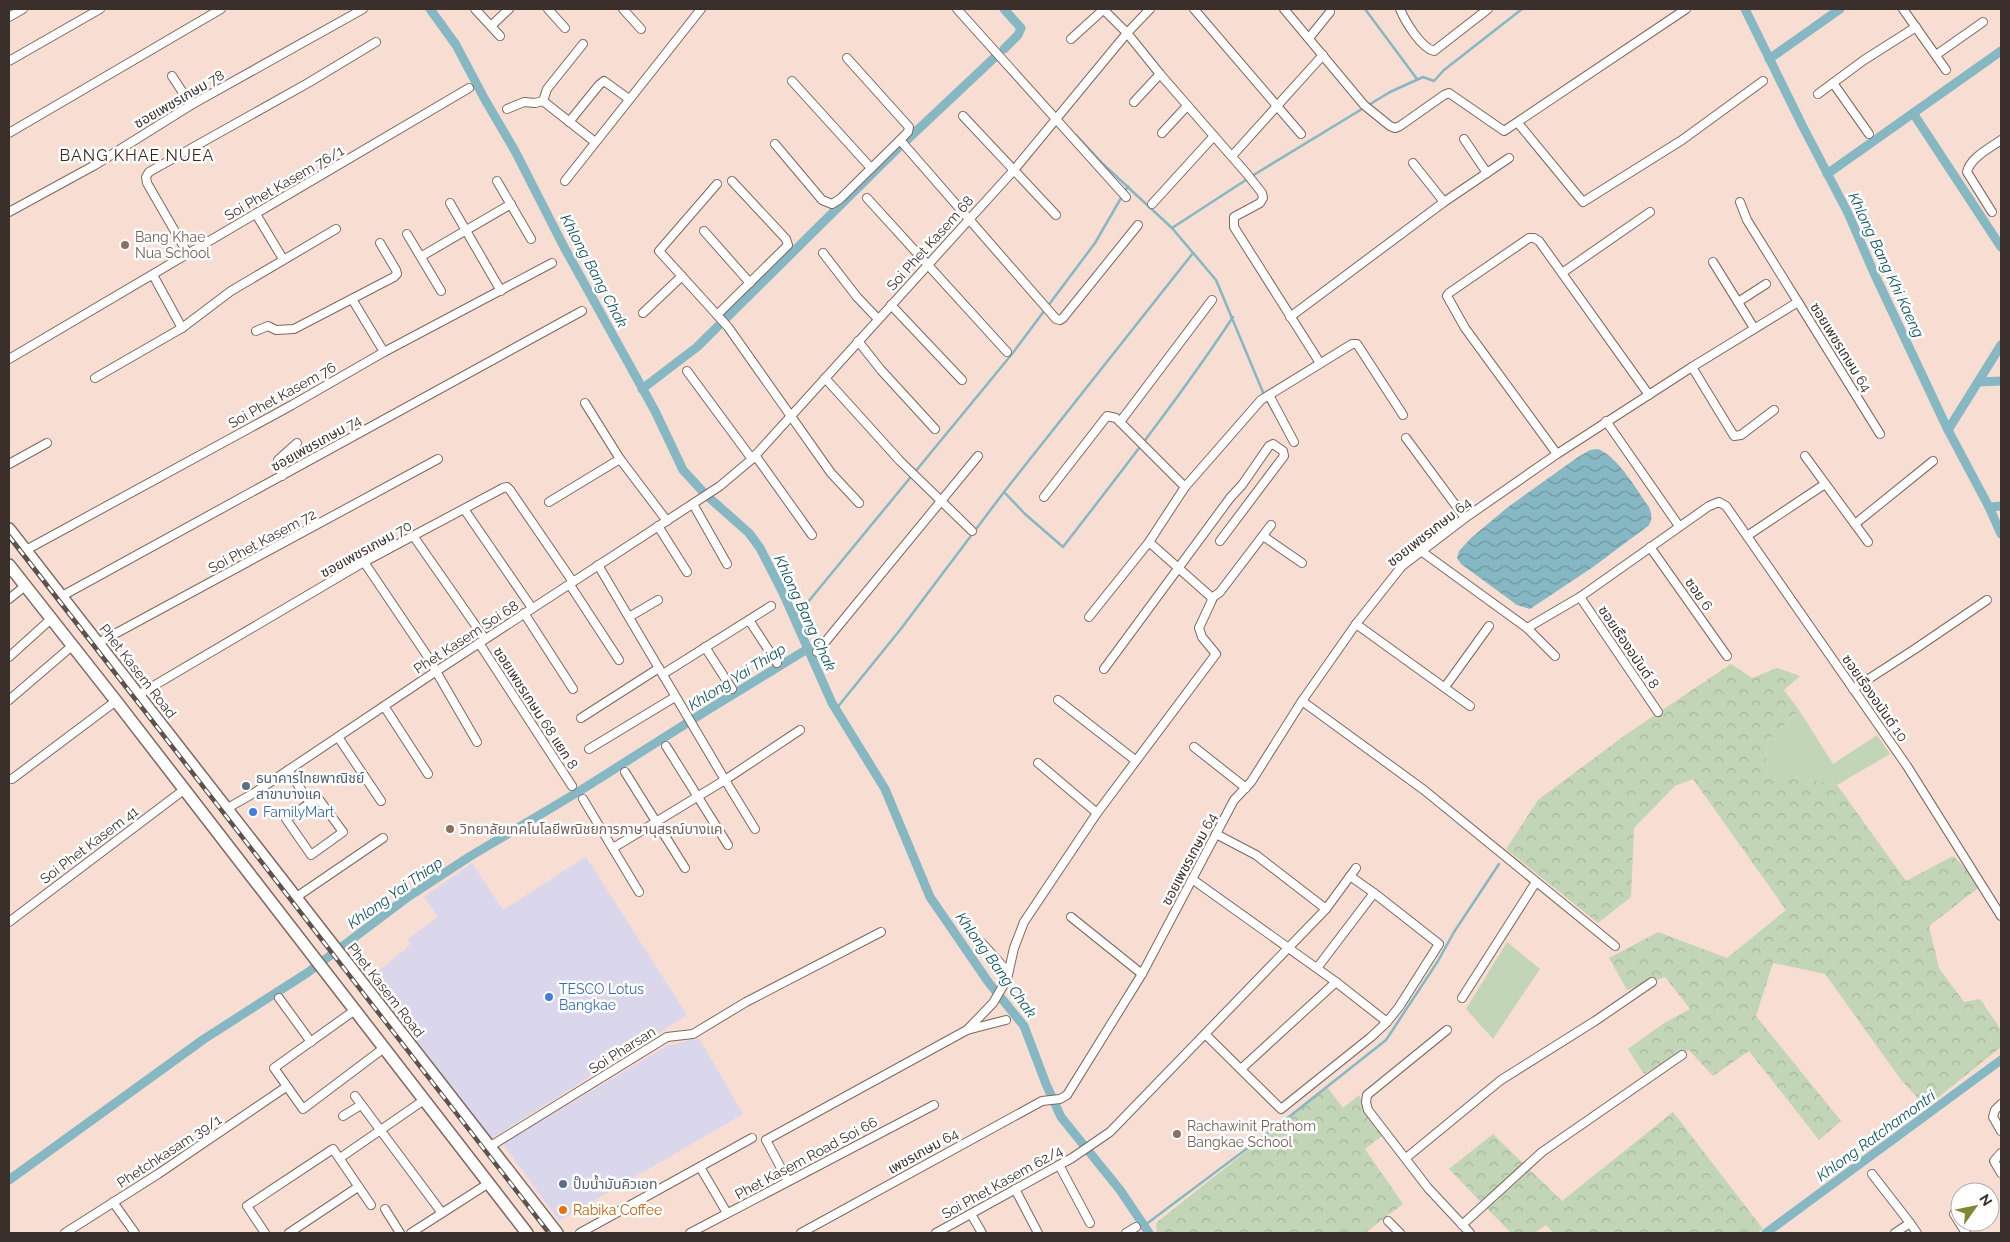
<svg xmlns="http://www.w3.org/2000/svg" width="2010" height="1242" font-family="Raleway,'Noto Sans Thai',sans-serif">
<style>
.commercial{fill:#dad6ec}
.grass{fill:#c2d5b6}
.forest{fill:url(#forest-crowns)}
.water{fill:url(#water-waves)}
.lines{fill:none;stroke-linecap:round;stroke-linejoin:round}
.stream{stroke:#86b8c3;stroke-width:2.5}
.canal{stroke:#86b8c3;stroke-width:9}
.street-casing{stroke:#7f675e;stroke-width:10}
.primary-casing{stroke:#7f675e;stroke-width:14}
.street{stroke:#fff;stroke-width:8}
.primary{stroke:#fff;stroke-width:11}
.rail-casing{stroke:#5f514b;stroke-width:4.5}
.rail{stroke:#fff;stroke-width:2.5;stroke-dasharray:8;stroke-linecap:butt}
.education-dot{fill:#8d6e63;stroke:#fff;stroke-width:2}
.service-dot{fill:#5c6f8a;stroke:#fff;stroke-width:2}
.shop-dot{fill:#3f7fe0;stroke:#fff;stroke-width:2}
.food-dot{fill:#e8710a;stroke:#fff;stroke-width:2}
.labels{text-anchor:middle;stroke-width:5;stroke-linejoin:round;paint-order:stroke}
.street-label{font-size:14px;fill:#3a2f2b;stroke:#fff}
.education-label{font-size:14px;fill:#785e54;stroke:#fff;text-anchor:start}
.service-label{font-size:14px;fill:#4e5e75;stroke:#fff;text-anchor:start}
.shop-label{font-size:14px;fill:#366cbe;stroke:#fff;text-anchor:start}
.food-label{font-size:14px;fill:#c56008;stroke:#fff;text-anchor:start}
.water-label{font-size:15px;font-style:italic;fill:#0f5562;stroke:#fff}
.quarter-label{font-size:16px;letter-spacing:1px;fill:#3a261e;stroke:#fff}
</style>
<defs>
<pattern id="forest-crowns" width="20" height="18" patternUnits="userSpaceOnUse" patternTransform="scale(1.25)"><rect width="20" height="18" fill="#c2d5b6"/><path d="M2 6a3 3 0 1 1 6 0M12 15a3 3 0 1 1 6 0" fill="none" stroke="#a7b79d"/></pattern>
<pattern id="water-waves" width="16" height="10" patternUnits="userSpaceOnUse" patternTransform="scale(1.25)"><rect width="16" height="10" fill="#86b8c3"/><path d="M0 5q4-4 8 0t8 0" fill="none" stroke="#6f969f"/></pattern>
</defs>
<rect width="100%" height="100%" fill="#f8ddd2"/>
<g class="commercial">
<polygon points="586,857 687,1015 491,1139 368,980 410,945 408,939 438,917 424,897 472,863 503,910"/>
<polygon points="699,1038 743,1114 559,1221 503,1144 667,1046"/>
</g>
<g class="grass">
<polygon points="1799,710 1833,764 1877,735 1890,754 1837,785 1766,770 1767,742"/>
<polygon points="1507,942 1540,969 1493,1039 1466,1009"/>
</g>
<g class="forest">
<polygon points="1731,664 1752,678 1777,668 1800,676 1784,690 1799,710 1767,742 1766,770 1837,785 1906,881 1953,856 1982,885 1929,926 1939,968 1964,1002 1980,999 2001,1030 2001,1047 1926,1107 1902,1081 1825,974 1773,963 1756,1016 1841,1121 1819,1140 1749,1051 1713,1076 1689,1050 1644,1074 1628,1049 1664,1023 1690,1009 1665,977 1627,990 1609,958 1658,932 1727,958 1786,910 1693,779 1675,786 1634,828 1631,897 1598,923 1506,849 1538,800 1628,733"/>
<polygon points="1327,1087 1343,1108 1359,1095 1382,1136 1365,1149 1403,1204 1365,1233 1157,1233 1156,1223"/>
<polygon points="1673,1112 1763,1229 1757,1233 1553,1233 1546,1225 1534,1233 1511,1233 1449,1169 1493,1134 1562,1201"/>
</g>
<path class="water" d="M1598,449c20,8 38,40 51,58 3,8 4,12 -1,19l-55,41 -63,42 -13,-4 -56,-41 -4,-6 2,-7 12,-13 37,-31 70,-50 12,-7z"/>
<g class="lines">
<g class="stream">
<polyline points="1365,9 1417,79"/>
<polyline points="1076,135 1103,164 1172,228 1216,280 1265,397 1280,423"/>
<polyline points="1172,228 1252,176 1390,92 1423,77 1434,81 1444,70 1522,9"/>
<path d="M1004,492l21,22 38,33c58,-75 117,-150 170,-230"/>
<polyline points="794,619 1012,354 1095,243 1128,186"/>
<polyline points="836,709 900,630 1004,492 1193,253"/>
<polyline points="1145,1225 1285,1120 1386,1040 1438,961 1454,932 1499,864"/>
</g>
<g class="canal">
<polyline points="430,9 456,45 484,98 515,151 564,247 655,411 683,470 705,494 749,533 760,548 783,593 832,703 885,789 930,897 989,983 1024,1026 1046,1084 1061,1117 1120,1190 1149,1233"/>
<polyline points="1745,9 1802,125 1848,213 1874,273 1948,430 1989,507 2001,534"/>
<polyline points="1004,49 1018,35 1021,28 1004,9"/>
<polyline points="1769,59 1840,9"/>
<polyline points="1913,113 2001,247"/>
<polyline points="908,139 994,58"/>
<polyline points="1827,174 2001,51"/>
<polyline points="1978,382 2001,381"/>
<polyline points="642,389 697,347 898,148"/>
<polyline points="1948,430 2001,345"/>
<polyline points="1989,507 2001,506"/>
<polyline points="9,1180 204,1039 307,973 408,897 469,857 578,792 706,711 809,648"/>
<polyline points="1766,1233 2001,1060"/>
</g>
<defs>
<g id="street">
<polyline points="475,9 500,36"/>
<polyline points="548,9 565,28"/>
<polyline points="623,9 641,29"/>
<polyline points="957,9 1126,197"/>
<polyline points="1103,9 1127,33 1160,74 1247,174 1262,193 1263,198 1260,203 1234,217 1234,227 1320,363"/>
<polyline points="1194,9 1301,134"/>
<polyline points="1284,9 1364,105 1390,126 1395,128 1400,126 1444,95 1449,93 1504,131 1686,9"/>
<path d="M1400,9c5,12 21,39 34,42l54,-42"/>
<polyline points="1903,9 1946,70"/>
<polyline points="9,17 23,9"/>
<polyline points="491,26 509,9"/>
<polyline points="1309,38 1330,12"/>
<polyline points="1071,39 1104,9"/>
<polyline points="583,44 547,89 543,101 595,142"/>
<polyline points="1936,55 1983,22"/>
<polyline points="9,61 100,9"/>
<polyline points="172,76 191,105"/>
<polyline points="792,81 870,167"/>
<polyline points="1833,83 1869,134"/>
<polyline points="1818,94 1864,60 1916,27"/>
<polyline points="1134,102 1160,74"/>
<polyline points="507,109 524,102 535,103 543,101"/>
<polyline points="963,116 1056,215"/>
<polyline points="569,122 599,85 604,81 629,99"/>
<polyline points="1518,123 1583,202 1682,140 1763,81"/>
<polyline points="9,133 221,9"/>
<polyline points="1162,133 1187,106"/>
<polyline points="1464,139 1487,173"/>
<polyline points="900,140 1056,319 1060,320 1063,318 1138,225"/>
<polyline points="775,144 822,200 832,204 840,199 908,132 909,127 847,58"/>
<polyline points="1232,156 1323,55"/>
<polyline points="1413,163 1444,202"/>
<polyline points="497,181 531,239"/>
<polyline points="565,181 701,9"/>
<polyline points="717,184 659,251 728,327 831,473 859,503"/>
<polyline points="867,198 1007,352"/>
<polyline points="1740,202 1747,220 1798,302"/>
<polyline points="450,203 501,291"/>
<polyline points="1152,204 1214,136"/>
<polyline points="9,212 95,165 191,105 363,9"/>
<path d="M1992,212l-25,-40c3,-14 23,-24 34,-32"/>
<polyline points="256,214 283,259"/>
<polyline points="704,231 750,283"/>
<polyline points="407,234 441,291"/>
<polyline points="823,253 857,297 878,319"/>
<polyline points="188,254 147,183 146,177 149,172 308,83 376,42"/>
<polyline points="422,256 511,204"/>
<polyline points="1713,262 1754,328"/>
<polyline points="1562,273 1650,212"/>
<polyline points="153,275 182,328"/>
<polyline points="352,299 384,352"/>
<polyline points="1738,302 1766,284"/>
<polyline points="891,305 962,380"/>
<polyline points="643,313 682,276"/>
<polyline points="717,315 788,245 786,239 732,181"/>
<polyline points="1290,317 1444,202 1509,158"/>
<polyline points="256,331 268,326 276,330 294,329 394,277 397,274 396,270 380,243"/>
<polyline points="858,341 881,370 935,429"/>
<polyline points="9,359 469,88"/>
<polyline points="1692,367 1734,436 1741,435 1774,410"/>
<polyline points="687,371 752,459"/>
<polyline points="95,378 182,328 231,291 336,229"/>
<polyline points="825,378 900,461 972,531"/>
<polyline points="1269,395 1294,442"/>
<polyline points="585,403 620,459"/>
<polyline points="1606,421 1679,526"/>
<polyline points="1120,422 1212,300"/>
<polyline points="1406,438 1465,518"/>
<polyline points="1557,454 1465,328 1447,296 1449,293 1529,238 1534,238 1539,241 1649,395"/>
<polyline points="755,455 812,535"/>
<polyline points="1805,456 1868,542"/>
<polyline points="9,464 47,443"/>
<polyline points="282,476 278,460 297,443"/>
<polyline points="1044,497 1107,416 1116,418 1185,487"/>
<polyline points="549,502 620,459 667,521"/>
<polyline points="693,504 727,564"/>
<polyline points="464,509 532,608"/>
<polyline points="1855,524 1933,461"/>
<polyline points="658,526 687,572"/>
<polyline points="1263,536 1302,563"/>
<polyline points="1747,536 1825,484"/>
<polyline points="414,537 485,639"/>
<polyline points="1650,547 1727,656"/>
<polyline points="26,550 292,405 384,352 552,263"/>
<polyline points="1421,551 1527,628 1555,656"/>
<polyline points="364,562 426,654 477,742"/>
<polyline points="598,565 725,780 800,730"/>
<polyline points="570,585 619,660"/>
<polyline points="62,596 582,311"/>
<polyline points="1580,597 1658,712"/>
<polyline points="1212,598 1220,592 1271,525"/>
<polyline points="9,599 25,586"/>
<polyline points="524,613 573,689"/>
<polyline points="629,617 658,600"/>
<polyline points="1089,617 1149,542 1185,487 1261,400 1352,344 1357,344 1403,415"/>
<polyline points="749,620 777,663"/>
<polyline points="1356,624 1470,706"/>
<polyline points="1527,628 1580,597 1709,506 1719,502 1726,506 1907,766 2001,916"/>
<polyline points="98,643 438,459"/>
<polyline points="479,643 572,786"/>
<polyline points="705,647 732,689"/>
<polyline points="817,652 978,456"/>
<polyline points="9,657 51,619"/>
<polyline points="1104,669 1230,498 1242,485 1269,446 1273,444 1283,451 1284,456 1220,541"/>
<polyline points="663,674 771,606"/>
<polyline points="1445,687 1489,626"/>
<polyline points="1853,689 1915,649 1987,600"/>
<polyline points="138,695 364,562 503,488 507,487 510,490 573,582"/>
<polyline points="9,700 72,646"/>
<polyline points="1058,700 1135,760"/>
<polyline points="1302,701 1424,790 1615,946"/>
<polyline points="384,706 428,774"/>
<polyline points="581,718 659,668"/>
<polyline points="338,737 381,801"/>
<polyline points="666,746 728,845"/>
<polyline points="1194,747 1246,788"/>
<polyline points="589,749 675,697"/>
<polyline points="1038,763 1097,813"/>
<polyline points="288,770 310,803"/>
<polyline points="625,772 685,868"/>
<polyline points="12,779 116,701"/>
<polygon points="318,798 343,832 311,855 286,819"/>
<polyline points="583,799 639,892"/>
<polyline points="226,809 254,793 435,672 720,486 752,459 1014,170 1127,33 1150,9"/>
<polyline points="1216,834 1256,855 1326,909"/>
<polyline points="613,848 725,780 755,829"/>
<polyline points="1192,879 1336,982 1387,1022"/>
<polyline points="295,898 383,838"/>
<polyline points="1071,917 1142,974"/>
<polyline points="9,922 185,789"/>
<polyline points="982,943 1008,972"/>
<polyline points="1317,968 1374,893"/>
<polyline points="279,998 311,1042"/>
<polyline points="1462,998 1536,882"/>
<polyline points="355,1010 274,1068 303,1109 384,1048"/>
<polyline points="967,1030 993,1003 1007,979 1014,948 1024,922 1097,813 1216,654 1202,637 1199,628 1212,600 1210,596 1149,542"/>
<polyline points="1447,1030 1367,1095 1366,1102 1368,1110 1428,1188 1470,1233"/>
<polyline points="1205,1034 1281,1109 1371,1037 1387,1022 1399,1007 1439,944 1374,893 1350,876"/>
<polyline points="1241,1069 1336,982"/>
<polyline points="355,1096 442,1213"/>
<polyline points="2001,1104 1995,1110 1993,1117 2001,1131"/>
<polyline points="343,1116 361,1105"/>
<polyline points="489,1147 667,1037 693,1034 746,1002 881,932"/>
<polyline points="2001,1153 1994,1161 2001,1173"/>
<polyline points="340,1158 424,1100"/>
<polyline points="1406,1158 1501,1080 1595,1021 1652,982"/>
<polyline points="1059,1165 1090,1223"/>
<polyline points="700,1167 727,1213"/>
<polyline points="1872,1174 1910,1223"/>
<polyline points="788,1181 766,1140 967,1030 1006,1020"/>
<polyline points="1015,1189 1038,1233"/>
<polyline points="113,1202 135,1233"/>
<polyline points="385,1209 400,1233"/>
<polyline points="971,1214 982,1233"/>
<polyline points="1954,1214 1966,1233"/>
<polyline points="1388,1221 1400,1233"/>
<polyline points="1462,1225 1542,1152 1682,1055"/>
<polyline points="65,1233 158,1174 286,1087"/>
<polyline points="265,1233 247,1206 333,1149 371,1205"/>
<polyline points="289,1233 358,1187"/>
<polyline points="411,1233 489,1183"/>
<polyline points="580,1233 752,1138"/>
<polyline points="690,1233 934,1105"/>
<polyline points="801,1233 1042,1101 1060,1099 1067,1095 1142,974 1234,800 1251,782 1302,701 1356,624 1402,566 1465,518 1557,454 1692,367 1798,302 1880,434"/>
<polyline points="936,1233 1072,1158 1110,1132 1326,909 1356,868"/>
<polyline points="1126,1233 1136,1227"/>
<polyline points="1895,1233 1910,1223 1917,1233"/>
</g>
<g id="primary">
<polyline points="9,529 557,1233"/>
<polyline points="9,565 116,701 527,1233"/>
</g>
</defs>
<use href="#street" class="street-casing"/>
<use href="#primary" class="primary-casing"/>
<use href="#street" class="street"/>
<use href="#primary" class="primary"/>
<defs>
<polyline id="rail" points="9,536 549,1233"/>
</defs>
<use href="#rail" class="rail-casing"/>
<use href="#rail" class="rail"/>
</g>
<g class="education-dot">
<circle cx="125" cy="245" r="5"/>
<circle cx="450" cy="829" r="5"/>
<circle cx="1177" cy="1134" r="5"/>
</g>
<g class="service-dot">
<circle cx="246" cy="786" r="5"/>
<circle cx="563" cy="1184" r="5"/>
</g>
<g class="shop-dot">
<circle cx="253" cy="812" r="5"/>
<circle cx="549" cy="997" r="5"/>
</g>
<circle class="food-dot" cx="563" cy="1210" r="5"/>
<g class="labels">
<g class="street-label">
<text transform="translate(179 99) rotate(-30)" y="5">ซอยเพชรเกษม 78</text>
<text transform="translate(284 183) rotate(-30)" y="5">Soi Phet Kasem 76/1</text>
<text transform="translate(930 243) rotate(-48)" y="5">Soi Phet Kasem 68</text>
<text transform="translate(1841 347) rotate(58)" y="5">ซอยเพชรเกษม 64</text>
<text transform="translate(282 395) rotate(-29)" y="5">Soi Phet Kasem 76</text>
<text transform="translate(316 443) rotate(-29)" y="5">ซอยเพชรเกษม 74</text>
<text transform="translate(1429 532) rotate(-38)" y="5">ซอยเพชรเกษม 64</text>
<text transform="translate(262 541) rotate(-28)" y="5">Soi Phet Kasem 72</text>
<text transform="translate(366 549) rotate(-29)" y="5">ซอยเพชรเกษม 70</text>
<text transform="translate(1699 594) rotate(55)" y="5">ซอย 6</text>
<text transform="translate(466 637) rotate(-33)" y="5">Phet Kasem Soi 68</text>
<text transform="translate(1629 647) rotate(56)" y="5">ซอยเรืองอนันต์ 8</text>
<text transform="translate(138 671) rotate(52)" y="5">Phet Kasem Road</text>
<text transform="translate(1875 698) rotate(55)" y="5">ซอยเรืองอนันต์ 10</text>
<text transform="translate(536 708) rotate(57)" y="5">ซอยเพชรเกษม 68 แยก 8</text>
<text transform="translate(89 845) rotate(-37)" y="5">Soi Phet Kasem 41</text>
<text transform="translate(1189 859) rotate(-62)" y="5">ซอยเพชรเกษม 64</text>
<text transform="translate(386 990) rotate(52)" y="5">Phet Kasem Road</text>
<text transform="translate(622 1050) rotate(-32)" y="5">Soi Pharsan</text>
<text transform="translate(169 1151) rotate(-33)" y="5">Phetchkasam 39/1</text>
<text transform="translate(923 1151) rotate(-29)" y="5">เพชรเกษม 64</text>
<text transform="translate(806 1158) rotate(-28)" y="5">Phet Kasem Road Soi 66</text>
<text transform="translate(1002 1182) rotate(-29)" y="5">Soi Phet Kasem 62/4</text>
</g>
<g class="education-label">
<text x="135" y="242">Bang Khae<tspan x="135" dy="16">Nua School</tspan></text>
<text x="460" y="834">วิทยาลัยเทคโนโลยีพณิชยการภาษานุสรณ์บางแค</text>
<text x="1187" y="1131">Rachawinit Prathom<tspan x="1187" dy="16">Bangkae School</tspan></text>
</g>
<g class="service-label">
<text x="256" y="783">ธนาคารไทยพาณิชย์<tspan x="256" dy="16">สาขาบางแค</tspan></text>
<text x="573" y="1189">ปั๊มน้ำมันคิวเอท</text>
</g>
<g class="shop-label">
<text x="263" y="817">FamilyMart</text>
<text x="559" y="994">TESCO Lotus<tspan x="559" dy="16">Bangkae</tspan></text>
</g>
<g class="food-label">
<text x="573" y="1215">Rabika Coffee</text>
</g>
<g class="water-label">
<text transform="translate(1886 265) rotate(65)" y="5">Khlong Bang Khi Kaeng</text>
<text transform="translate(594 271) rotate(62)" y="5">Khlong Bang Chak</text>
<text transform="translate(805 613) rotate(65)" y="5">Khlong Bang Chak</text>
<text transform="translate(737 677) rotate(-32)" y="5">Khlong Yai Thiap</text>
<text transform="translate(395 893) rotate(-35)" y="5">Khlong Yai Thiap</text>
<text transform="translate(996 965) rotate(54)" y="5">Khlong Bang Chak</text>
<text transform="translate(1876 1136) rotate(-36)" y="5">Khlong Ratchamontri</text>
</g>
<g class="quarter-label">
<text x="137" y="161">BANG KHAE NUEA</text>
</g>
</g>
<rect width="2010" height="1242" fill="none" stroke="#3a2f2b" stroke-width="20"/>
<g transform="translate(1975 1207) rotate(57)"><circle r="24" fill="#ffffff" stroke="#b0acaa"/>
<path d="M0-4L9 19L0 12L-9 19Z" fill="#808632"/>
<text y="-8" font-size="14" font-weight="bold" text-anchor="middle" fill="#3a2f2b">N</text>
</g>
</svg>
